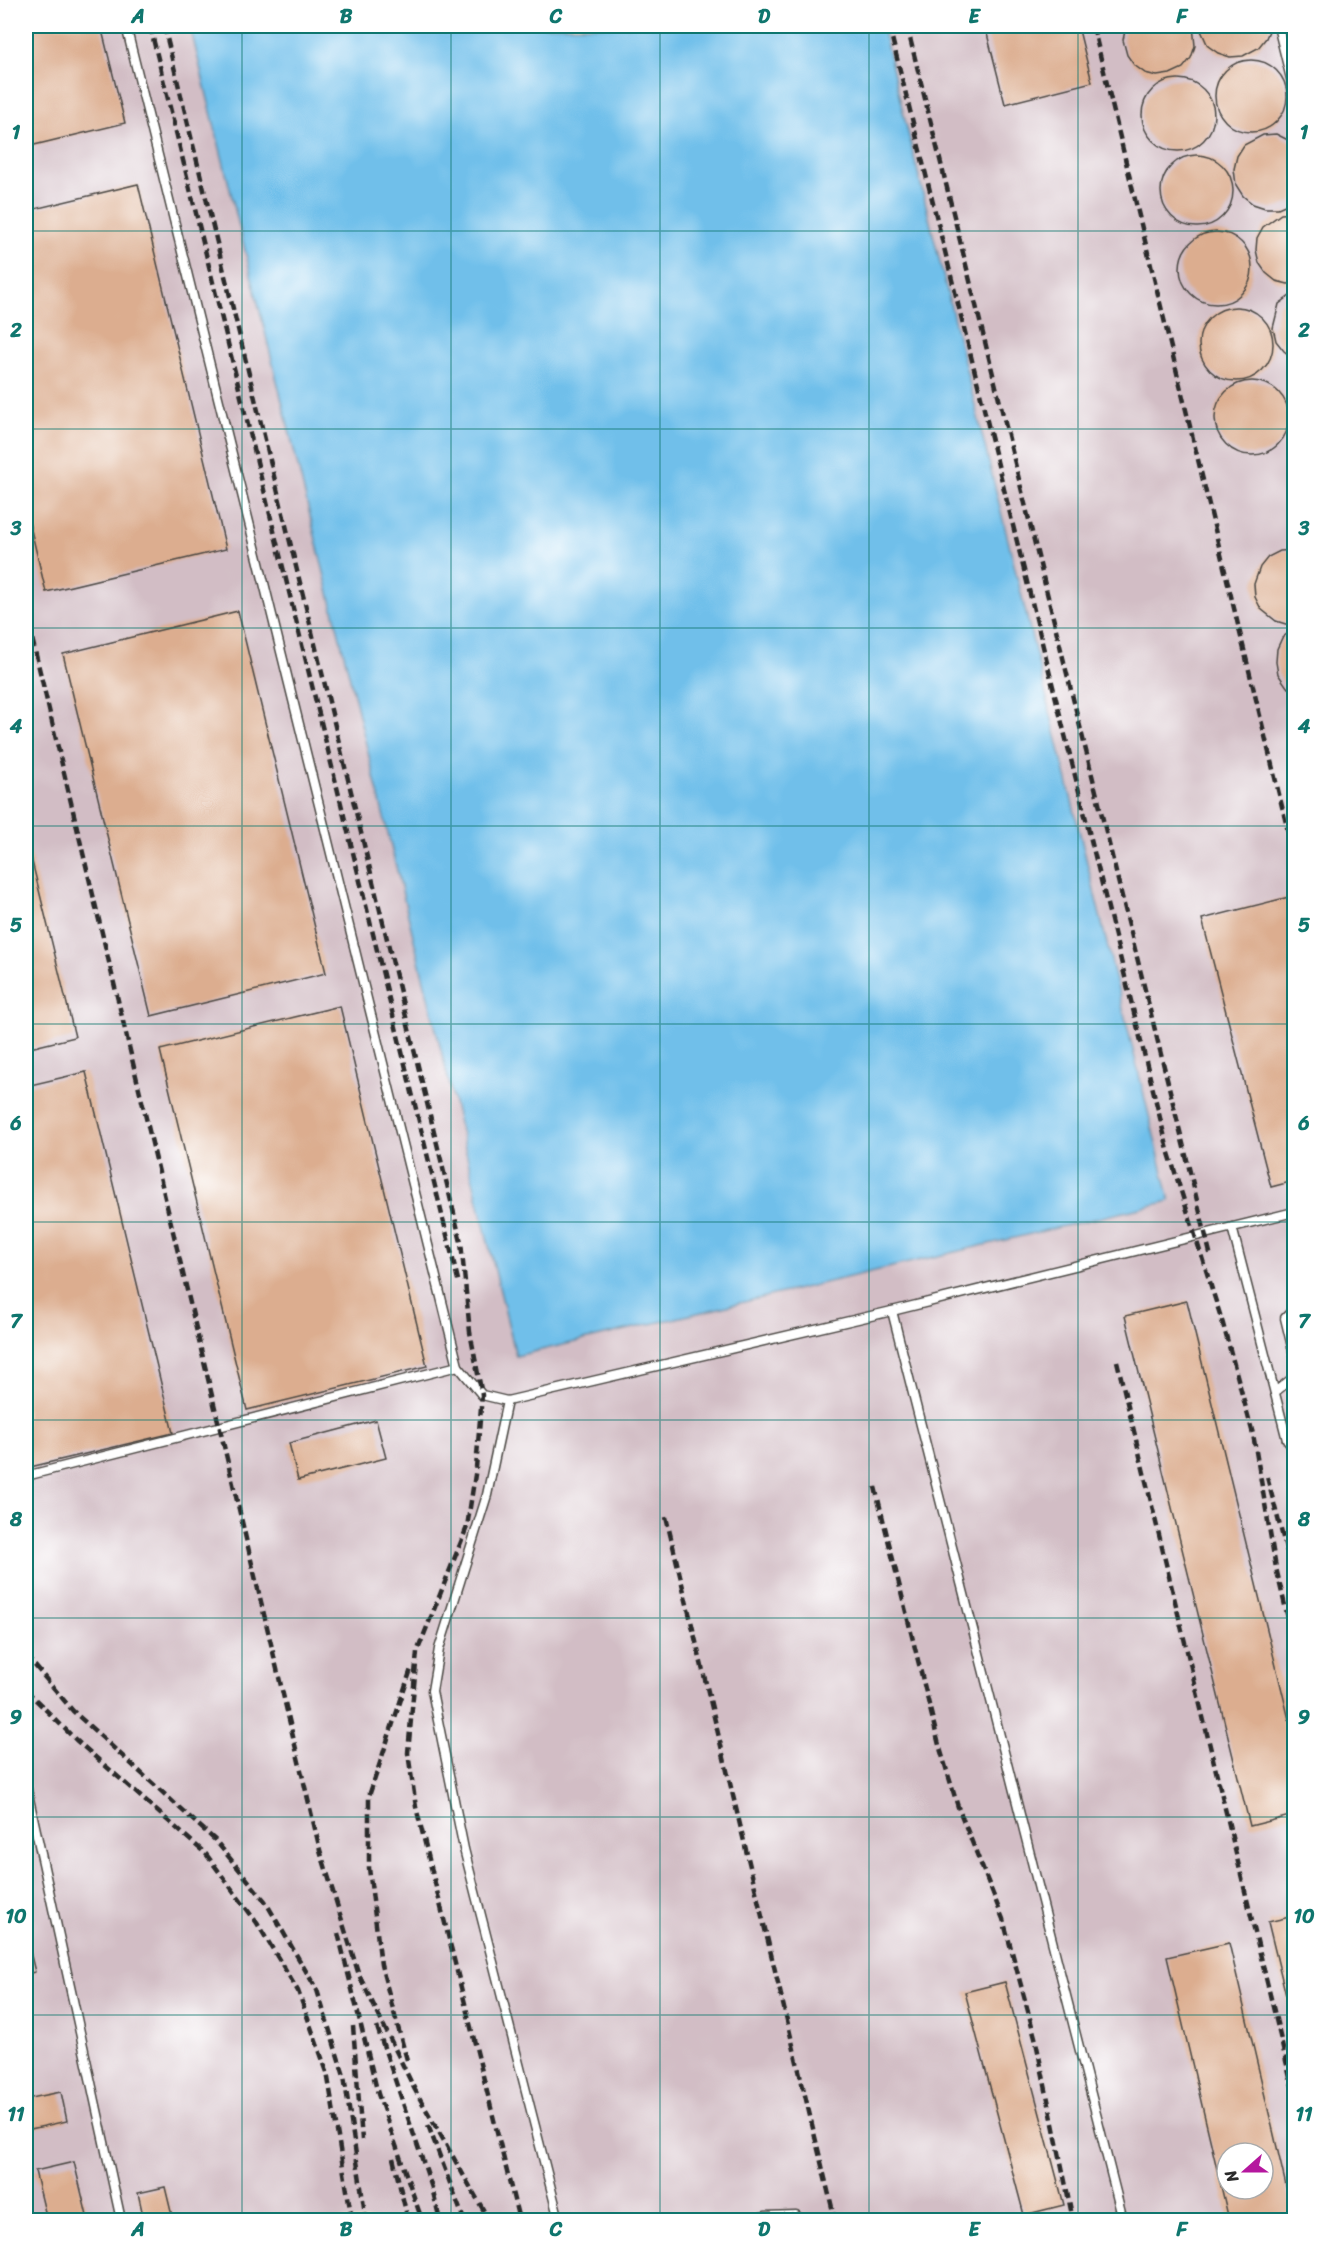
<svg xmlns="http://www.w3.org/2000/svg" width="1320" height="2246" font-family="Sriracha,sans-serif">
<style>
.industrial{fill:#d2bdc5;fill-rule:evenodd}
.water{fill:#6fbfea;stroke:#4d758a;stroke-width:1.5}
.building{fill:#dcad8f;fill-rule:evenodd}
.lines{fill:none;stroke-linecap:round;stroke-linejoin:round}
.service-casing{stroke:#494642;stroke-width:11}
.service{stroke:#fff;stroke-width:8}
.rail{stroke:#2b2b2b;stroke-width:4.5;stroke-dasharray:9 4.5;stroke-linecap:butt}
.grid{fill:none;stroke:#0f766e;stroke-width:1.5;stroke-opacity:0.55}
.neatline{fill:none;stroke:#0f766e;stroke-width:2}
.grid-label{font-size:20px;text-anchor:middle;font-weight:bold;fill:#0f766e}
</style>
<rect width="100%" height="100%" fill="#fff"/>
<filter id="ink" filterUnits="userSpaceOnUse"><feTurbulence type="fractalNoise" baseFrequency=".0167" numOctaves="2"/><feDisplacementMap in="SourceGraphic" scale="12" xChannelSelector="R" yChannelSelector="G"/><feConvolveMatrix kernelMatrix="1 2 1 2 8 2 1 2 1" color-interpolation-filters="sRGB"/></filter>
<filter id="wash" filterUnits="userSpaceOnUse"><feTurbulence type="fractalNoise" baseFrequency=".008" numOctaves="4" result="noise"/><feDisplacementMap in="SourceGraphic" scale="24" xChannelSelector="R" yChannelSelector="G"/><feGaussianBlur stdDeviation="1.35" result="paint"/><feColorMatrix in="noise" values="0 0 0 0 0 0 0 0 0 0 0 0 0 0 0 0 0 1.4 0 .05"/><feComposite in="paint" operator="in"/></filter>
<g filter="url(#wash)">
<rect width="100%" height="100%" fill="#f2dfc1"/>
<path class="industrial" d="M26,26h1268v2194h-1268zM1227,2153h36v36h-36z"/>
<polygon class="water" points="190,26 882,26 1170,1201 516,1356"/>
<g id="blocks">
<g class="building">
<polygon points="26,26 101,26 125,123 26,147"/>
<polygon points="985,26 1078,26 1092,82 1005,104"/>
<polygon points="1126,26 1193,26 1195,46 1191,58 1183,68 1170,74 1157,76 1145,73 1134,65 1127,55 1123,40"/>
<polygon points="1199,26 1271,26 1266,38 1258,48 1243,56 1230,57 1218,53 1208,46"/>
<circle cx="1251" cy="96" r="36"/>
<circle cx="1178" cy="115" r="36"/>
<polygon points="1276,134 1294,143 1294,201 1278,208 1265,208 1253,204 1243,196 1236,185 1234,169 1237,156 1244,145 1263,135"/>
<circle cx="1197" cy="191" r="36"/>
<polygon points="138,184 226,549 46,592 26,509 26,211"/>
<polygon points="1294,213 1294,283 1288,284 1276,281 1266,273 1259,263 1256,250 1257,238 1263,227 1281,214"/>
<circle cx="1216" cy="268" r="36"/>
<polygon points="1294,293 1294,359 1284,351 1276,341 1273,328 1279,304"/>
<circle cx="1236" cy="344" r="37"/>
<circle cx="1252" cy="418" r="37"/>
<polygon points="1294,387 1294,416 1291,406"/>
<polygon points="1294,550 1294,624 1289,625 1276,621 1261,609 1255,597 1254,584 1260,567 1268,557 1280,551"/>
<polygon points="238,611 326,973 151,1016 63,654"/>
<polygon points="1294,628 1294,691 1287,687 1278,674 1276,662 1277,649 1282,638"/>
<polygon points="26,837 75,1037 26,1049"/>
<polygon points="1289,897 1294,918 1294,1181 1271,1187 1202,919"/>
<polygon points="340,1006 427,1366 247,1410 160,1050"/>
<polygon points="86,1072 173,1433 26,1468 26,1086"/>
<polygon points="1187,1301 1294,1740 1294,1815 1250,1826 1125,1316"/>
<polygon points="376,1420 386,1458 298,1480 289,1443"/>
<polygon points="1294,1916 1294,2028 1268,1922"/>
<polygon points="26,1935 35,1972 26,1974"/>
<path d="M1229,1943l65,277h-65l-62,-263zM1227,2153h36v36h-36z"/>
<polygon points="1005,1982 1064,2205 1024,2215 965,1992"/>
<polygon points="61,2092 67,2121 26,2130 26,2099"/>
<polygon points="74,2162 88,2220 47,2220 35,2171"/>
<polygon points="165,2187 173,2220 144,2220 138,2193"/>
</g>
</g>
</g>
<g filter="url(#ink)">
<use href="#blocks" fill-opacity="0" stroke="#494642" stroke-width="1.5"/>
<g class="lines">
<defs>
<g id="service">
<polyline points="126,26 458,1366"/>
<polyline points="1278,26 1294,91"/>
<polyline points="1232,1227 1287,1440 1294,1449"/>
<polyline points="1294,1309 1285,1318 1294,1355"/>
<polyline points="892,1311 1123,2220"/>
<polyline points="1275,1392 1294,1377"/>
<polyline points="507,1401 487,1495 439,1649 432,1691 464,1849 559,2220"/>
<polyline points="26,1476 458,1366 482,1395 507,1401 892,1311 1294,1212"/>
<polyline points="26,1785 121,2220"/>
<polyline points="749,2220 765,2216 796,2215 800,2220"/>
</g>
</defs>
<use href="#service" class="service-casing"/>
<use href="#service" class="service"/>
<g class="rail">
<polyline points="150,26 459,1284"/>
<polyline points="164,26 461,1242 470,1332 482,1395 476,1468 467,1527 417,1652 408,1753 416,1807 519,2220"/>
<polyline points="889,26 1168,1150 1223,1324 1253,1434 1276,1568 1294,1643"/>
<polyline points="907,26 1211,1257"/>
<polyline points="1093,26 1294,856"/>
<polyline points="26,613 320,1850 359,1975 415,2090 489,2220"/>
<polyline points="1117,1361 1294,2094"/>
<polyline points="1267,1477 1294,1579"/>
<polyline points="875,1487 939,1745 958,1807 1003,1919 1035,2037 1073,2220"/>
<polyline points="666,1517 835,2220"/>
<polyline points="26,1655 73,1711 215,1840 265,1901 317,1990 344,2076 366,2220"/>
<polyline points="26,1690 76,1740 206,1854 257,1923 298,1991 327,2072 352,2220"/>
<polyline points="338,1933 378,2094 422,2220"/>
<polyline points="353,2026 362,2140"/>
<polyline points="377,2027 432,2188 440,2220"/>
<polyline points="407,2060 381,1965 369,1868 369,1796 411,1669"/>
<polyline points="428,2125 464,2220"/>
<polyline points="393,2158 408,2220"/>
</g>
</g>
</g>
<path class="grid" d="M242,26v2194M451,26v2194M660,26v2194M869,26v2194M1078,26v2194M26,231h1268M26,429h1268M26,628h1268M26,826h1268M26,1024h1268M26,1222h1268M26,1420h1268M26,1618h1268M26,1817h1268M26,2015h1268"/>
<rect width="1320" height="2246" fill="none" stroke="#fff" stroke-width="66"/>
<g transform="translate(1245 2171) rotate(249)"><circle r="28" fill="#ffffff" stroke="#aaaaaa" stroke-width="1.5"/>
<path d="M0-4.5L10 22L0 15L-10 22Z" fill="#b5179e"/>
<text y="-9" font-size="16" font-weight="bold" text-anchor="middle" fill="#2b2b2b">N</text>
</g>
<rect x="33" y="33" width="1254" height="2180" class="neatline"/>
<g class="grid-label">
<text x="138" y="23">A</text>
<text x="346" y="23">B</text>
<text x="556" y="23">C</text>
<text x="764" y="23">D</text>
<text x="974" y="23">E</text>
<text x="1182" y="23">F</text>
<text x="16" y="139">1</text>
<text x="1304" y="139">1</text>
<text x="16" y="337">2</text>
<text x="1304" y="337">2</text>
<text x="16" y="535">3</text>
<text x="1304" y="535">3</text>
<text x="16" y="733">4</text>
<text x="1304" y="733">4</text>
<text x="16" y="932">5</text>
<text x="1304" y="932">5</text>
<text x="16" y="1130">6</text>
<text x="1304" y="1130">6</text>
<text x="16" y="1328">7</text>
<text x="1304" y="1328">7</text>
<text x="16" y="1526">8</text>
<text x="1304" y="1526">8</text>
<text x="16" y="1724">9</text>
<text x="1304" y="1724">9</text>
<text x="16" y="1923">10</text>
<text x="1304" y="1923">10</text>
<text x="16" y="2121">11</text>
<text x="1304" y="2121">11</text>
<text x="138" y="2236">A</text>
<text x="346" y="2236">B</text>
<text x="556" y="2236">C</text>
<text x="764" y="2236">D</text>
<text x="974" y="2236">E</text>
<text x="1182" y="2236">F</text>
</g>
</svg>
